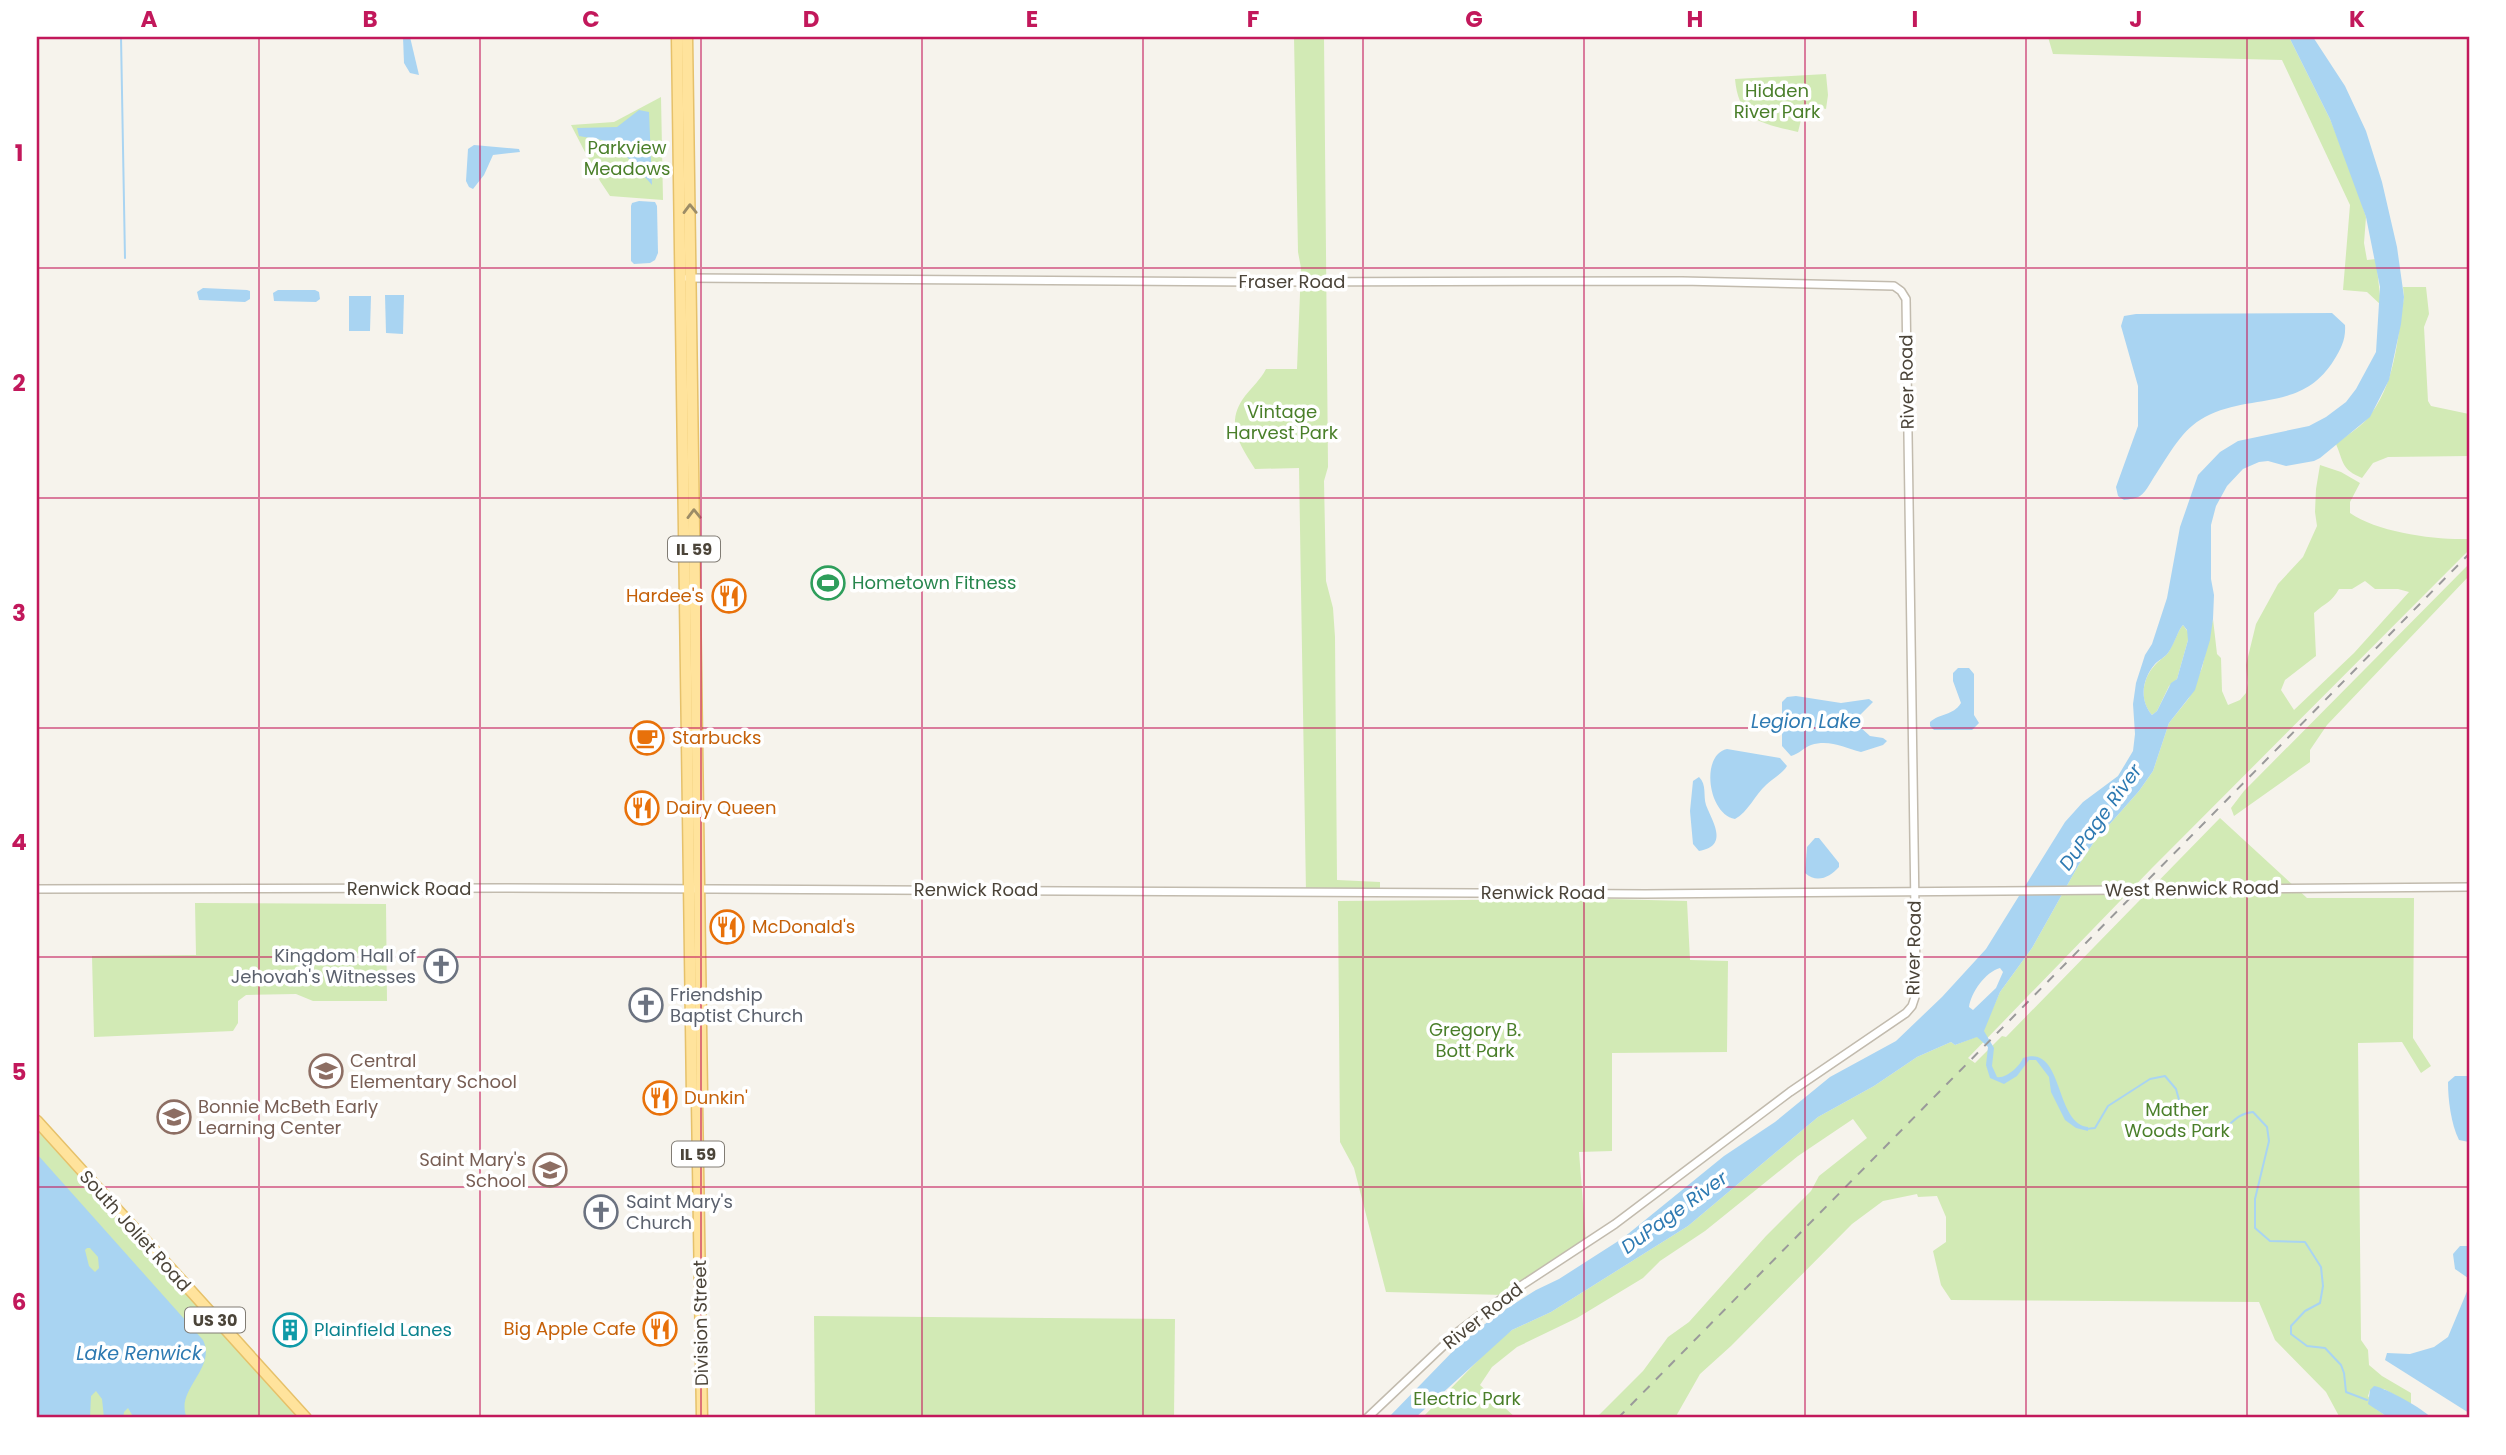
<svg xmlns="http://www.w3.org/2000/svg" width="2506" height="1455" font-family="Poppins,sans-serif">
<style>
.green{fill:#d2eab5;fill-rule:evenodd}
.water{fill:#a9d4f2;fill-rule:evenodd}
.lines{fill:none;stroke-linecap:round;stroke-linejoin:round}
.stream{stroke:#a9d4f2;stroke-width:2}
.minor-casing{stroke:#c2bbae;stroke-width:10}
.major-casing{stroke:#e6c16a;stroke-width:13}
.minor{stroke:#fff;stroke-width:7}
.major{stroke:#ffe39c;stroke-width:10}
.rail{stroke:#9a9a9a;stroke-width:2;stroke-dasharray:9 9;stroke-linecap:butt}
.oneway{stroke:#9c8c66}
.grid{fill:none;stroke:#c2185b;stroke-width:2;stroke-opacity:0.55}
.labels{text-anchor:middle;stroke-width:7;stroke-linejoin:round;paint-order:stroke}
.shield{fill:#fff;stroke:#817c74;stroke-width:2}
.shield-label{font-size:16px;font-weight:bold;fill:#4b4439}
.park-label{font-size:18px;fill:#4a7f2a;stroke:#fff}
.street-label{font-size:18px;fill:#4b4439;stroke:#fff}
.leisure-label{font-size:18px;fill:#27864d;stroke:#fff;text-anchor:start}
.food-label{font-size:18px;fill:#c56008;stroke:#fff;text-anchor:start}
.worship-label{font-size:18px;fill:#5b616d;stroke:#fff;text-anchor:start}
.education-label{font-size:18px;fill:#785e54;stroke:#fff;text-anchor:start}
.culture-label{font-size:18px;fill:#0d838f;stroke:#fff;text-anchor:start}
.water-label{font-size:19px;font-style:italic;fill:#2e7ab2;stroke:#fff}
.neatline{fill:none;stroke:#c2185b;stroke-width:2.5}
.grid-label{font-size:23px;text-anchor:middle;font-weight:bold;fill:#c2185b}
</style>
<rect width="100%" height="100%" fill="#f6f3ec"/>
<g class="green">
<path d="M1294,37h30l4,430 -4,14 2,100 7,27 2,29 2,243 43,2v11h-74l-7,-425 -44,1c-15,-25 -31,-45 -10,-73 7,-9 16,-17 21,-27h31l4,-101 -3,-16z"/>
<polygon points="2048,37 2289,37 2330,119 2353,176 2366,217 2364,243 2367,260 2376,259 2381,305 2367,292 2343,290 2350,205 2282,60 2053,54"/>
<path d="M1826,74l2,21 -2,14 -21,-5 -7,28c-36,-9 -59,-10 -63,-53z"/>
<polygon points="661,97 663,200 610,196 600,181 571,125 614,122"/>
<path d="M2403,287h23l3,27 -5,13 4,74 3,5 38,8v42l-81,1 -15,6 -11,15c-21,-9 -18,-15 -26,-34 9,-8 22,-15 30,-24 30,-34 31,-81 38,-123z"/>
<path d="M2320,465l21,7 19,11 -10,19v11c27,19 84,27 117,26l2,-2v13l-317,318 -184,190 7,5 27,-27 4,1 214,-219 87,80h107l-1,140 18,28 -10,7 -19,-31 -44,1 3,297 7,10 1,15 13,11 29,17v11l-27,-15 -14,1 -2,6 8,13 13,9h-49l-14,-26 -51,-52 -16,-38 -308,-2 -10,-15 -8,-34 13,-9v-25l-9,-21 -19,1 -1,-3 -34,7 -31,23 -121,122 -31,28 -25,44h-79l47,-47 25,-34 21,-15 77,-86 45,-45 8,-15 48,-38 -14,-19 -55,37 -93,75 -45,30 -17,17 -66,40 -60,29 -25,20 -12,18 36,33h-94l75,-77 15,-11 39,-18 137,-86 130,-109 56,-31 43,-29 34,-15 4,3 26,-10 19,-43 32,-44 46,-82 16,-24 45,-51 14,-20 16,-48 20,-25 13,-30 11,-49 4,35 4,4 1,33 6,14 12,-5 6,-7 2,-10 -2,-18 10,-41 22,-40 25,-27 14,-31 -2,-14 1,-23zM2365,581l10,8h23l11,3 -55,61 -60,57 -13,-20 4,-10 31,-24 -2,-43c11,-10 18,-11 25,-24h13z"/>
<polygon points="2469,564 2469,576 2327,725 2310,750 2310,762 2234,816 2231,808 2244,791"/>
<path d="M2183,625l5,7v8l-11,39 -8,7 -12,25 -5,4c-13,-15 -10,-36 3,-50 4,-5 9,-7 13,-12 6,-9 10,-23 15,-28z"/>
<polygon points="1609,899 1687,901 1690,960 1728,961 1727,1052 1612,1053 1612,1151 1579,1152 1586,1242 1504,1295 1386,1292 1354,1168 1340,1142 1338,901"/>
<polygon points="195,903 386,904 387,1001 313,1001 296,994 246,995 238,1001 238,1023 233,1031 94,1037 92,956 196,955"/>
<polygon points="37,1130 299,1418 37,1418"/>
<polygon points="814,1316 1175,1319 1174,1418 815,1418"/>
</g>
<g class="water">
<polygon points="403,37 410,37 419,75 410,73 404,63"/>
<path d="M2289,37h24l32,49 21,45 16,51 15,65 7,50 -3,27 -12,56 -19,37 -50,41 -6,3 -28,5 -18,-5 -9,1 -16,7 -16,17 -11,20 -5,19v54l3,16 -1,24 -3,21 -15,50 -26,33 -16,48 -14,20 -45,51 -16,24 -46,82 -32,44 -16,39 10,17 -2,18 5,11c9,2 23,-11 26,-19 41,-15 31,65 65,69v4l-12,-3 -11,-8 -14,-28 -2,-15 -13,-17h-7l-12,16 -13,8 -14,-6 -4,-13 2,-18 -11,-10 -22,8 -4,-3 -34,15 -43,29 -56,31 -130,109 -137,86 -39,18 -97,88h-27l71,-73 36,-29 41,-26 23,-11 64,-41 101,-82 51,-34 55,-45 66,-36 46,-44 44,-48 79,-127 18,-20 35,-26 15,-25 2,-17 -2,-30 3,-21 9,-28 7,-11 15,-46 13,-71 18,-52 22,-23 18,-11 71,-15 17,-9 20,-15 10,-13 20,-37 4,-65 -14,-70 -36,-98zM2183,625l4,5 1,10 -11,39 -6,4 -14,28 -5,4c-13,-15 -10,-36 3,-51 4,-4 9,-6 13,-11 6,-8 10,-23 15,-28zM2000,968l3,4 -7,16 -23,22 -4,-3c2,-14 16,-35 31,-39z"/>
<polygon points="639,110 649,112 652,185 620,149 602,140 579,136 577,128 617,127"/>
<polygon points="474,145 519,149 520,152 493,155 484,175 473,189 469,187 466,181 468,149"/>
<polygon points="639,201 655,202 657,206 658,253 655,260 650,263 634,264 631,261 631,206 632,203"/>
<polygon points="203,288 247,290 250,291 250,299 245,302 199,300 197,292"/>
<polygon points="278,290 315,290 319,292 320,299 316,302 274,301 273,293"/>
<polygon points="385,295 404,295 403,334 386,333"/>
<polygon points="349,296 371,296 370,331 349,331"/>
<path d="M2332,313l13,12c1,14 -4,24 -11,35 -32,52 -84,33 -129,57 -23,12 -35,36 -49,57 -5,7 -9,17 -16,22 -5,3 -10,3 -16,4l-6,-4 -2,-9 22,-61v-40l-17,-60 3,-10 12,-2z"/>
<path d="M1958,668h11l5,6v41l5,8 -7,7h-38l-4,-4v-4c10,-9 23,-6 31,-19l-8,-22v-8z"/>
<path d="M1796,696l45,7 28,-4 4,3 -14,14 1,11 10,9 13,2 4,3 -4,4 -22,7c-17,-4 -31,-13 -50,-7 -8,3 -12,9 -20,11l-9,-10v-44l5,-5z"/>
<path d="M1727,749l53,9 7,8c-5,8 -14,12 -21,19 -11,10 -18,27 -31,34 -27,-5 -35,-64 -8,-70z"/>
<path d="M1699,777c8,8 4,18 7,28 6,16 24,41 -7,46l-6,-7 -3,-33 3,-30z"/>
<path d="M1815,838h4l20,25v4c-9,10 -22,17 -34,6l2,-26z"/>
<path d="M2455,1076h14v66l-10,-2c-8,-16 -11,-40 -11,-58z"/>
<path d="M37,1154l166,186c14,29 -29,50 -16,78h-53l-6,-10 -4,4 -1,6h-19l-2,-19 -6,-8 -5,5 -1,22h-53zM87,1248h3l8,9 1,11 -4,4 -6,-6 -4,-16z"/>
<polygon points="2460,1246 2469,1246 2469,1413 2385,1360 2387,1353 2410,1354 2434,1347 2448,1337 2468,1289 2468,1278 2455,1269 2453,1254"/>
<path d="M2374,1386c12,2 50,23 57,32h-42l-21,-14 2,-14z"/>
</g>
<g class="lines">
<g class="stream">
<polyline points="121,37 125,258"/>
<path d="M2086,1129l9,-1 13,-22 42,-27 15,-3 11,13 5,18 31,27c18,-2 19,-20 41,-22l14,15 2,14 -14,58v29l15,13 35,1 16,25 2,19 -3,17 -15,8 -14,15v8l16,12 18,2 16,17 3,8 2,19 21,8"/>
</g>
<defs>
<g id="minor">
<path d="M688,278l567,4 427,-1 212,5 7,5 5,8c3,226 6,452 10,678l-1,20 -3,9 -6,7 -116,79 -175,132 -111,73 -45,34 -92,87"/>
<polyline points="37,889 506,888 1645,894 2469,887"/>
</g>
<g id="major">
<polyline points="677,37 692,1096 697,1102 702,1418"/>
<polyline points="687,37 702,1094 697,1102"/>
<polyline points="37,1121 306,1418"/>
</g>
</defs>
<use href="#minor" class="minor-casing"/>
<use href="#major" class="major-casing"/>
<use href="#minor" class="minor"/>
<use href="#major" class="major"/>
<polyline class="rail" points="1618,1418 2469,554"/>
</g>
<defs><path id="oneway-chevron" d="M-2-3.5L2.5 0L-2 3.5" fill="none" stroke-width="1.6" stroke-linecap="round" stroke-linejoin="round" transform="scale(1.75)"/></defs>
<g class="oneway">
<use href="#oneway-chevron" transform="translate(690 209) rotate(-91)"/>
<use href="#oneway-chevron" transform="translate(694 514) rotate(-91)"/>
</g>
<path class="grid" d="M259,37v1381M480,37v1381M701,37v1381M922,37v1381M1143,37v1381M1363,37v1381M1584,37v1381M1805,37v1381M2026,37v1381M2247,37v1381M37,268h2432M37,498h2432M37,728h2432M37,957h2432M37,1187h2432"/>
<defs>
<symbol id="stadium-ring" viewBox="-11 -11 22 22"><circle r="9.5" fill="#fff" stroke="#2e9e5b" stroke-width="1.5"/><path d="M0-5a6.5 5 0 1 0 0 10a6.5 5 0 1 0 0-10ZM-3.5-1.8h7v3.6h-7Z" fill="#2e9e5b"/></symbol>
<symbol id="restaurant-ring" viewBox="-11 -11 22 22"><circle r="9.5" fill="#fff" stroke="#e8710a" stroke-width="1.5"/><path d="M-5-6h1v4h1v-4h1v4h1v-4h1v5L-1.5 .5V6h-2V.5L-5-1ZM5-6V6H3V1.5H1.5Q1.5-4 5-6Z" fill="#e8710a"/></symbol>
<symbol id="cafe-ring" viewBox="-11 -11 22 22"><circle r="9.5" fill="#fff" stroke="#e8710a" stroke-width="1.5"/><path d="M-5.5-4.5H6V0H3Q3 3.5 0 3.5H-2.5Q-5.5 3.5-5.5 0ZM3-3.2v2h1.7v-2ZM-6 4.5H4V6H-6Z" fill="#e8710a"/></symbol>
<symbol id="church-ring" viewBox="-11 -11 22 22"><circle r="9.5" fill="#fff" stroke="#6b7280" stroke-width="1.5"/><path d="M-1.2-6h2.4v3.5h3.3v2.4h-3.3V6h-2.4V-.1h-3.3v-2.4h3.3Z" fill="#6b7280"/></symbol>
<symbol id="school-ring" viewBox="-11 -11 22 22"><circle r="9.5" fill="#fff" stroke="#8d6e63" stroke-width="1.5"/><path d="M0-5L7-2L0 1L-7-2ZM-4 1L0 2.5L4 1V4Q0 6-4 4Z" fill="#8d6e63"/></symbol>
<symbol id="building-ring" viewBox="-11 -11 22 22"><circle r="9.5" fill="#fff" stroke="#0f9aa8" stroke-width="1.5"/><path d="M-4-6H4V6H1V3H-1V6H-4ZM-2.5-4.3h1.7v1.8h-1.7ZM.8-4.3h1.7v1.8H.8ZM-2.5-1h1.7V.8h-1.7ZM.8-1h1.7V.8H.8Z" fill="#0f9aa8"/></symbol>
</defs>
<g fill-rule="evenodd">
<use href="#stadium-ring" x="809" y="564" width="38" height="38"/>
<use href="#restaurant-ring" x="710" y="577" width="38" height="38"/>
<use href="#cafe-ring" x="628" y="719" width="38" height="38"/>
<use href="#restaurant-ring" x="623" y="789" width="38" height="38"/>
<use href="#restaurant-ring" x="708" y="908" width="38" height="38"/>
<use href="#church-ring" x="422" y="947" width="38" height="38"/>
<use href="#church-ring" x="627" y="986" width="38" height="38"/>
<use href="#school-ring" x="307" y="1052" width="38" height="38"/>
<use href="#restaurant-ring" x="641" y="1079" width="38" height="38"/>
<use href="#school-ring" x="155" y="1098" width="38" height="38"/>
<use href="#school-ring" x="531" y="1151" width="38" height="38"/>
<use href="#church-ring" x="582" y="1193" width="38" height="38"/>
<use href="#restaurant-ring" x="641" y="1310" width="38" height="38"/>
<use href="#building-ring" x="271" y="1311" width="38" height="38"/>
</g>
<g class="labels">
<g class="shield">
<rect x="668" y="536.5" width="52" height="25" rx="5"/>
<rect x="672" y="1141.5" width="52" height="25" rx="5"/>
<rect x="185" y="1307.5" width="60" height="25" rx="5"/>
</g>
<g class="shield-label">
<text x="694" y="555">IL 59</text>
<text x="698" y="1160">IL 59</text>
<text x="215" y="1326">US 30</text>
</g>
<g class="park-label">
<text x="1777" y="97">Hidden<tspan x="1777" dy="21">River Park</tspan></text>
<text x="627" y="154">Parkview<tspan x="627" dy="21">Meadows</tspan></text>
<text x="1282" y="418">Vintage<tspan x="1282" dy="21">Harvest Park</tspan></text>
<text x="1475" y="1036">Gregory B.<tspan x="1475" dy="21">Bott Park</tspan></text>
<text x="2177" y="1116">Mather<tspan x="2177" dy="21">Woods Park</tspan></text>
<text x="1467" y="1405">Electric Park</text>
</g>
<g class="street-label">
<text x="1292" y="288">Fraser Road</text>
<text transform="translate(1907 382) rotate(-91)" y="6">River Road</text>
<text x="409" y="895">Renwick Road</text>
<text transform="translate(2192 889) rotate(-1)" y="6">West Renwick Road</text>
<text x="976" y="896">Renwick Road</text>
<text x="1543" y="899">Renwick Road</text>
<text transform="translate(1914 948) rotate(-89)" y="6">River Road</text>
<text transform="translate(135 1231) rotate(48)" y="6">South Joliet Road</text>
<text transform="translate(1483 1316) rotate(-38)" y="6">River Road</text>
<text transform="translate(701 1323) rotate(-91)" y="6">Division Street</text>
</g>
<g class="leisure-label">
<text x="852" y="589">Hometown Fitness</text>
</g>
<g class="food-label">
<text x="704" y="602" text-anchor="end">Hardee's</text>
<text x="672" y="744">Starbucks</text>
<text x="666" y="814">Dairy Queen</text>
<text x="752" y="933">McDonald's</text>
<text x="684" y="1104">Dunkin'</text>
<text x="636" y="1335" text-anchor="end">Big Apple Cafe</text>
</g>
<g class="worship-label">
<text x="416" y="962" text-anchor="end">Kingdom Hall of<tspan x="416" dy="21">Jehovah's Witnesses</tspan></text>
<text x="670" y="1001">Friendship<tspan x="670" dy="21">Baptist Church</tspan></text>
<text x="626" y="1208">Saint Mary's<tspan x="626" dy="21">Church</tspan></text>
</g>
<g class="education-label">
<text x="350" y="1067">Central<tspan x="350" dy="21">Elementary School</tspan></text>
<text x="198" y="1113">Bonnie McBeth Early<tspan x="198" dy="21">Learning Center</tspan></text>
<text x="526" y="1166" text-anchor="end">Saint Mary's<tspan x="526" dy="21">School</tspan></text>
</g>
<g class="culture-label">
<text x="314" y="1336">Plainfield Lanes</text>
</g>
<g class="water-label">
<text x="1806" y="728">Legion Lake</text>
<text transform="translate(2100 817) rotate(-54)" y="7">DuPage River</text>
<text transform="translate(1674 1212) rotate(-36)" y="7">DuPage River</text>
<text x="139" y="1360">Lake Renwick</text>
</g>
</g>
<rect width="2506" height="1455" fill="none" stroke="#ffffff" stroke-width="77"/>
<rect x="38" y="38" width="2430" height="1378" class="neatline"/>
<g class="grid-label">
<text x="149" y="27">A</text>
<text x="370" y="27">B</text>
<text x="591" y="27">C</text>
<text x="811" y="27">D</text>
<text x="1032" y="27">E</text>
<text x="1253" y="27">F</text>
<text x="1474" y="27">G</text>
<text x="1695" y="27">H</text>
<text x="1915" y="27">I</text>
<text x="2136" y="27">J</text>
<text x="2357" y="27">K</text>
<text x="19" y="161">1</text>
<text x="19" y="391">2</text>
<text x="19" y="621">3</text>
<text x="19" y="850">4</text>
<text x="19" y="1080">5</text>
<text x="19" y="1310">6</text>
</g>
</svg>
